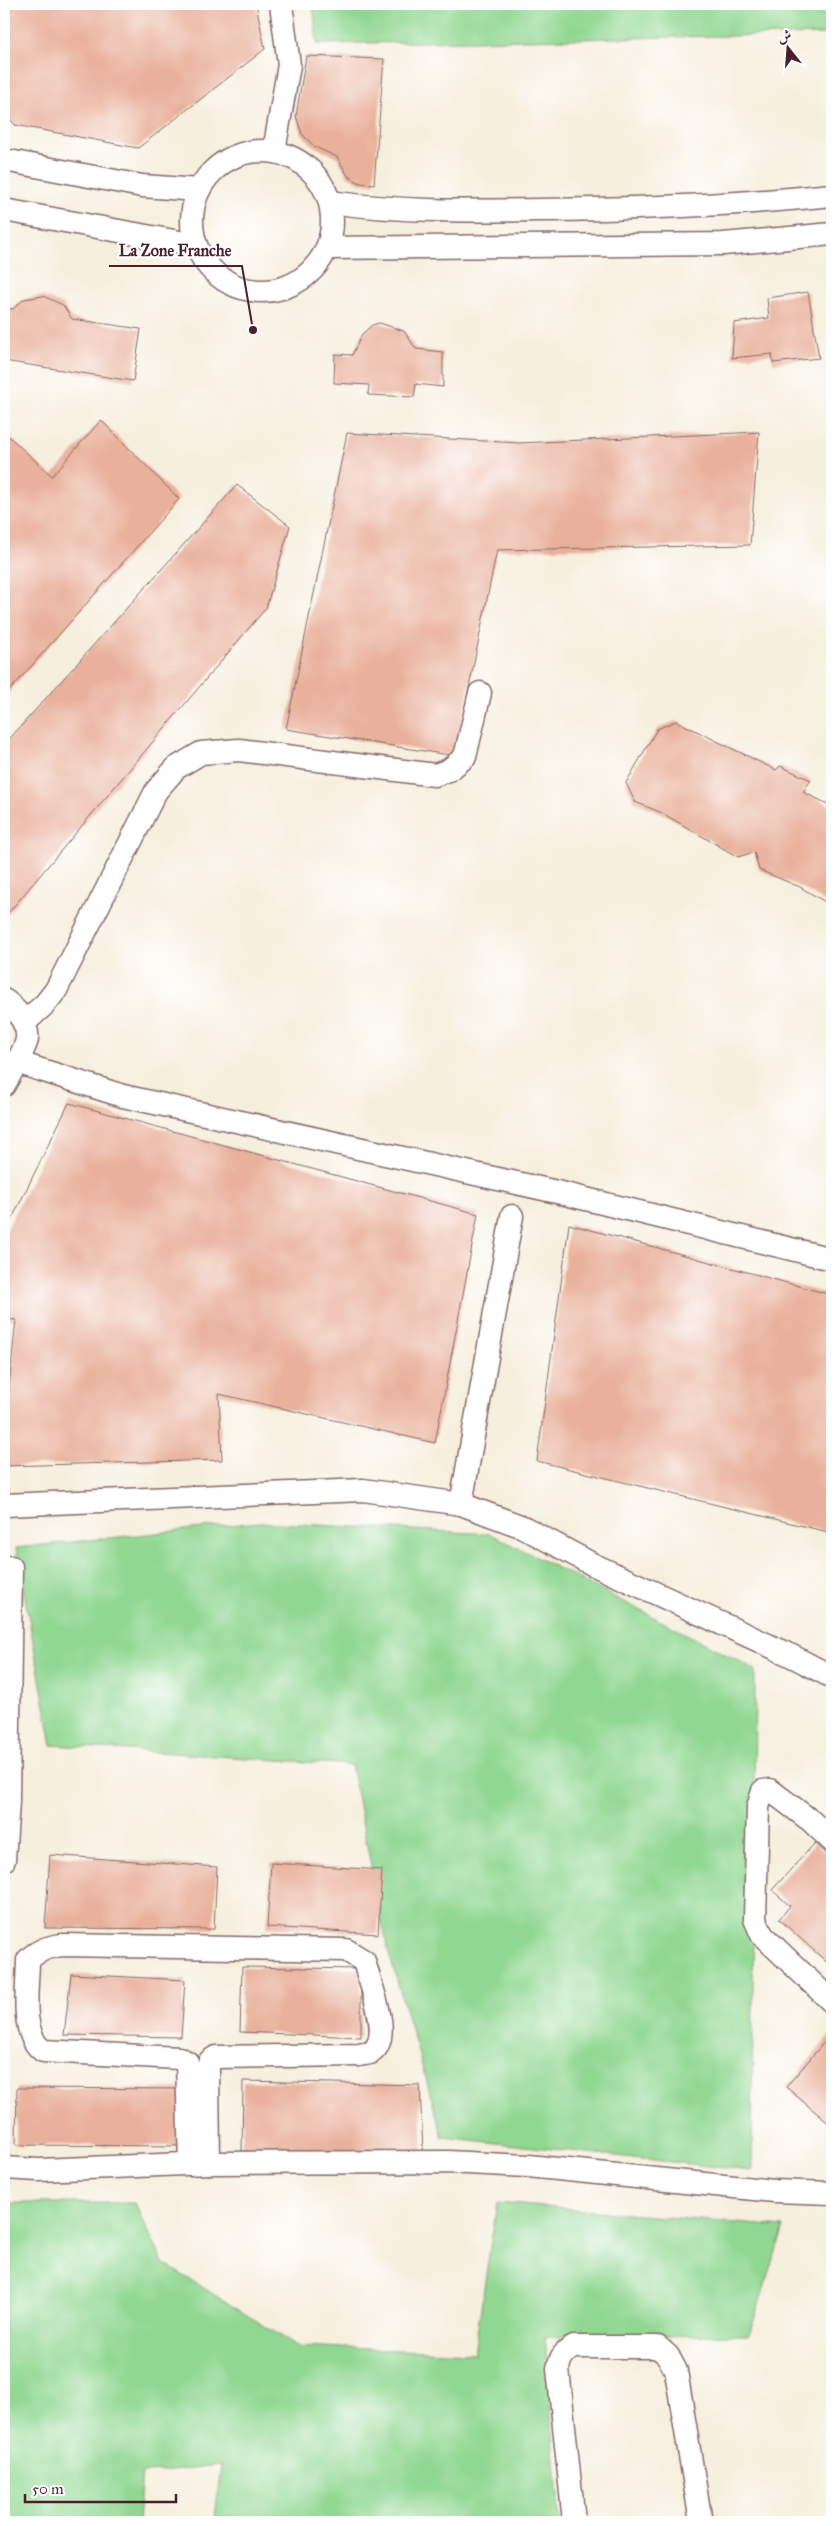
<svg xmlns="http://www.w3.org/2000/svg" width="836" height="2526" font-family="'IM FELL Great Primer',Amiri,serif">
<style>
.green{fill:#90d791;stroke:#6d7b5e}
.building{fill:#e9b19b}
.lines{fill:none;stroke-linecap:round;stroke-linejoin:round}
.minor-casing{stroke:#866869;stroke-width:25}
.minor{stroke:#fff;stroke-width:22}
.leader{fill:none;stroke:#4a1f2b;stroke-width:2}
.callout-dot{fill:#4a1f2b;stroke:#fff;stroke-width:2}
.callout-label{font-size:16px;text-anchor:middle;font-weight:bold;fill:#4a1f2b;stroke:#fff;stroke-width:4.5;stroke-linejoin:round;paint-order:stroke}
</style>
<rect width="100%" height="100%" fill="#fff"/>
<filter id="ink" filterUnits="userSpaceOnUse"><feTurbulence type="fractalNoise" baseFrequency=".02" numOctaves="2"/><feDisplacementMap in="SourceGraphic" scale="10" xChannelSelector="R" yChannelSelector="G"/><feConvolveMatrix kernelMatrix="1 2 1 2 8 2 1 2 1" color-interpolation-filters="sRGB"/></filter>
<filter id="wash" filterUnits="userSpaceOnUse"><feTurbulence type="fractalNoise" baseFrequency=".0096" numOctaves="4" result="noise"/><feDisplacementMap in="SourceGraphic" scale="20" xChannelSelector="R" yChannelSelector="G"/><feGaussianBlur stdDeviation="1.12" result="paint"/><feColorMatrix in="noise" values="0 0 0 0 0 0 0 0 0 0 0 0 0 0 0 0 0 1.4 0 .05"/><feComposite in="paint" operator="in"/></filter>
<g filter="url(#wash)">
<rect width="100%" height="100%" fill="#f6efdd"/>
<g class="green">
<polygon points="313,4 832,4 832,34 317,44"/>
<polygon points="259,1522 491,1534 755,1669 752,2171 443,2137 387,1947 351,1765 52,1745 16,1548"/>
<polygon points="4,2203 135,2203 163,2263 297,2346 474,2353 497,2203 784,2227 749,2335 545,2337 560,2522 353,2522 215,2517 221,2465 142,2473 138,2522 4,2522"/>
</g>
<g id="blocks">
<g class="building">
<polygon points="4,4 256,4 265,49 138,148 15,125 4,111"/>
<polygon points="306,56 384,59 374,184 360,183 348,176 337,157 315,147 302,134 296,116"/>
<polygon points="808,292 819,358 773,363 772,354 732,358 734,323 769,318 767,298"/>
<polygon points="43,296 63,305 72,319 141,329 133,381 4,361 4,308 13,309 24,299"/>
<polygon points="380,323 404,331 416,349 443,352 443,387 416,384 414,397 368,395 369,385 334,383 335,354 352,355 362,334 372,325"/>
<polygon points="101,420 179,499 4,697 4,432 52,476"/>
<polygon points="759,432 750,545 497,550 455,756 286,729 347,433 519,443"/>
<polygon points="237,485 290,526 266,608 4,918 4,745"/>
<polygon points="676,721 776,770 780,766 811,780 803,792 832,806 832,906 800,887 759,870 754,852 738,857 662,813 635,802 626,783 657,729"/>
<polygon points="69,1103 478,1214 435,1443 219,1394 222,1460 4,1466 4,1397 8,1396 16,1320 4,1319 4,1235"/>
<polygon points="569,1224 832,1295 832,1533 537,1461"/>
<polygon points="815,1843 832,1859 832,1967 779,1919 790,1906 772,1890"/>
<polygon points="50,1855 217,1867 214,1929 45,1928"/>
<polygon points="271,1863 382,1870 378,1934 267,1927"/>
<polygon points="242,1967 361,1969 361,2037 240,2032"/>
<polygon points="71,1974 185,1980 181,2037 64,2035"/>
<polygon points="832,2033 832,2126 786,2087"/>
<polygon points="243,2081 420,2085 423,2153 242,2152"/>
<polygon points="17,2088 181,2089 186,2146 16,2145"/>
</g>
</g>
</g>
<g filter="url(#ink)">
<use href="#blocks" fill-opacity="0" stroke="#866869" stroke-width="1"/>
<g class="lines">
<defs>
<g id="minor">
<circle cx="262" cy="221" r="70"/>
<polyline points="274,151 289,65 281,4"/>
<polyline points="4,160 142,186 199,190"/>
<path d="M330,202c70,10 141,9 211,8 97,-1 195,-5 291,-15"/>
<polyline points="4,210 196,245"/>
<polyline points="327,248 723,244 832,234"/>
<path d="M4,1000c11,7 25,25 23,39 -2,12 -17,35 -23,46"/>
<polyline points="24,1023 45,1004 56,990 156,791 176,768 201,753 239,750 435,775 449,770 465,757 480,693"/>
<polyline points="16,1062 123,1096 557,1192 832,1259"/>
<polyline points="461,1504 512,1216"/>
<polyline points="4,1505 363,1490 461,1504 523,1527 592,1564 794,1657 832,1677"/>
<polyline points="832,1841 811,1821 770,1790 763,1791 758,1807 755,1919 762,1935 832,2002"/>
<polyline points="4,1860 8,1802 11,1567"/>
<path d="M190,2164l-3,-102 -8,-4 -136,-7c-24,-18 -15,-64 -15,-91 10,-10 20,-13 34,-15l284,5 18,11c5,21 31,78 6,92 -3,1 -8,1 -11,2l-143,2 -6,4 -2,6 1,96"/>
<polyline points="4,2168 39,2170 209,2163 448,2162 528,2166 774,2191 832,2193"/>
<path d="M574,2522l-16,-153c2,-12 6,-17 16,-22h84l10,9 8,15 25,151"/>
</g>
</defs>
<use href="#minor" class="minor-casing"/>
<use href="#minor" class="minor"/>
</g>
</g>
<path class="leader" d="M253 330L242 266H109"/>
<circle class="callout-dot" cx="253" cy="330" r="5"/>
<g class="callout-label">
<text x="175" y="256">La Zone Franche</text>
</g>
<rect width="836" height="2526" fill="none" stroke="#fff" stroke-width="20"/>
<g transform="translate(788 48) rotate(343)" stroke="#ffffff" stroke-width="4" paint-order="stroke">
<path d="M0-4L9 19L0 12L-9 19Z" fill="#4a1f2b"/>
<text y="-8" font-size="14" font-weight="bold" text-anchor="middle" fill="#4a1f2b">ش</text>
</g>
<path d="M25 2494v8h151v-8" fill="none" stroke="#4a1f2b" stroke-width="2.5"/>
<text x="32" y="2494" font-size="15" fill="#4a1f2b" stroke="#ffffff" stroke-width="4" paint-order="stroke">50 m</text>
</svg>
